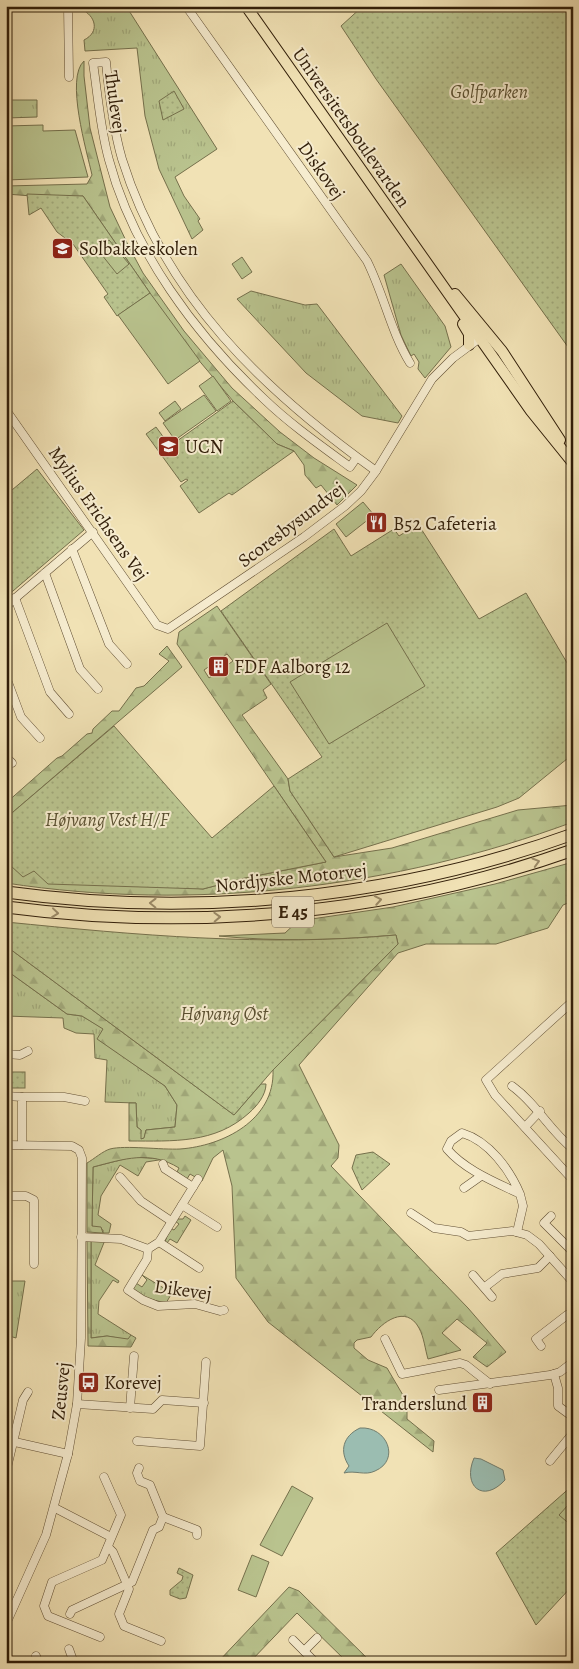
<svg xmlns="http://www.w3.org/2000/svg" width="579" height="1669" font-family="Alegreya,serif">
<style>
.grass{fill:url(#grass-tufts);stroke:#75704c}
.forest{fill:url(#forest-firs);stroke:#75704c;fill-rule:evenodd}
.park{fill:url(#park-dots);stroke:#75704c}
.pitch{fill:#b9c38e;stroke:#75704c}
.water{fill:#9bbdb1;stroke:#717d6e}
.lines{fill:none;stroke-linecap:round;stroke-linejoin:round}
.minor-casing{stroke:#614f34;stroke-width:9}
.major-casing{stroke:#311e09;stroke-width:12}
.highway-casing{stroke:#311e09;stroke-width:13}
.minor{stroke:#f6eccf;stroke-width:8}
.major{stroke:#f1e2b5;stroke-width:10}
.highway{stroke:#f1e2b5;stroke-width:11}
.oneway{stroke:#9b8a68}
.labels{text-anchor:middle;stroke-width:4;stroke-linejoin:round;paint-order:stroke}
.shield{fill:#f6eccf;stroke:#6c5c44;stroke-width:1}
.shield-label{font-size:18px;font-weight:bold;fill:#311e09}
.park-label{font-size:19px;font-style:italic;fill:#5a5031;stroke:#f6eccf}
.street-label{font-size:19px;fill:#311e09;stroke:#f6eccf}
.poi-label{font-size:19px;fill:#311e09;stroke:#f6eccf;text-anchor:start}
</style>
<defs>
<pattern id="grass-tufts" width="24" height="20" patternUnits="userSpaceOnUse" patternTransform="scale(1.25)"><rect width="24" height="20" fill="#b9c38e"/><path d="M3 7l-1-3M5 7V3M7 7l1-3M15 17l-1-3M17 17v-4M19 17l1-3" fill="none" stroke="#a0a779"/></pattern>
<pattern id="forest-firs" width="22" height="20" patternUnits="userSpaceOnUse" patternTransform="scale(1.25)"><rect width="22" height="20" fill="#b9c38e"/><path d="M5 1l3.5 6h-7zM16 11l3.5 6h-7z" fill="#a0a779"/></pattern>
<pattern id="park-dots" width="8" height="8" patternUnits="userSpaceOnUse" patternTransform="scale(1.25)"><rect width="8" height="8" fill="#b9c38e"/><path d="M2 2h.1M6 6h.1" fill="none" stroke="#a0a779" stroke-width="1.8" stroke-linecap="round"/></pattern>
</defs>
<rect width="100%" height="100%" fill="#f1e2b5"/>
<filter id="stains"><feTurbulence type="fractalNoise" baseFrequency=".004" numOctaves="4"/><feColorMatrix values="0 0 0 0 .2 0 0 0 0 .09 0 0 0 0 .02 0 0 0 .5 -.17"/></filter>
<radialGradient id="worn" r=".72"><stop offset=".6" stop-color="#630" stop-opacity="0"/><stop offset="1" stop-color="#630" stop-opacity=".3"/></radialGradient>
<g class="grass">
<path d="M81,6h45l91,143 -42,28 9,19 16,23 -2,2 5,9 -11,9 -33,-70 -14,-53 -8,-68 -52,3 -1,-11c16,-8 12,-24 -3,-31z"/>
<polygon points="6,100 37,100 37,117 6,118"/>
<polygon points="401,264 445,326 451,347 425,378 418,369 419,362 414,354 411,356 401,335 384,275"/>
<polygon points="251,291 305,305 317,304 402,416 398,423 362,416 306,373 237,299"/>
<polygon points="6,970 67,1014 82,1016 104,1029 98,1039 165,1086 177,1105 175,1127 146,1130 144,1139 140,1139 141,1130 137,1127 136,1103 105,1102 107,1060 95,1058 94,1034 76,1033 64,1028 63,1018 6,1016"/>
<polygon points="132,1157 165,1159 146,1162 138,1176 120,1165 101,1196 98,1215 111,1224 109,1233 103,1233 103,1230 92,1226 93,1167"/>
<polygon points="185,1216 191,1220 177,1243 170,1239 167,1243 165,1242 170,1228 174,1230 179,1224 175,1221 176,1219 183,1219"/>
<polygon points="91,1240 105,1240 95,1265 119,1281 118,1283 113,1280 99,1301 98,1314 131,1335 129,1340 107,1336 91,1338"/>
<polygon points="142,1275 172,1293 166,1303 145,1298 133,1289 136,1283 142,1287 147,1280"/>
<polygon points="6,1281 25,1281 16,1338 6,1335"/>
</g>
<g class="forest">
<path d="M84,61v15l6,52 20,79 18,38 15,28 41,58 48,57 48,44 34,26 43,27 -20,20 -16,-20 -5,3 -11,-13 -1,-10 -10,-14 -17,-7 -44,-43 -84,-100 1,-8 -67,-97 -25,2 -52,-4v-8l81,-2 5,-9c-5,-23 -27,-97 -8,-114z"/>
<path d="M217,606l54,78 -8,6 4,8 -25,17 46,64 2,12 44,66 58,-9 126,-38 55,-5v17c-178,66 -379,90 -567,61v-15l5,-2 23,5 169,18 42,-11 81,-16 -149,-218 2,-12zM227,654l6,7 -24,17 -5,-8z"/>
<polygon points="167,646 182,667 6,818 6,803 57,758 62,756 87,734 92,733 93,729 112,711 119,711 136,688 144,686 169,661 159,654"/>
<path d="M573,862v39l-10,4 -15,23 -52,16h-70l-28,9 -99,112 40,80 -1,13 -7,8 137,142 38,44 -19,15 -14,-10 14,-14 -30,-24 -15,14 19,17 -33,9c-3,-10 -4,-22 -9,-31 -13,-24 -37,-6 -48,9l-14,3 -3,3v5l14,12 19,8 20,34v17l27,22 -1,11 -165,-130 -32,-44 -4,-92 -9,-36 -10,8 -11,23 -12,-7 -3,5 -10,-7 2,-4c-29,-18 -55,-9 -86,-1l-1,59 9,1 2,6 -16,-1v-69c7,-4 16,-12 23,-14 15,-4 52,1 70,0 43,-3 95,-29 93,-79l125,-126 -2,-9c-60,5 -118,7 -177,1l66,-3 13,-12 95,-14 102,-23z"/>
<path d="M6,946l228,169 27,-31h5c0,11 -9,22 -17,29 -34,31 -76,28 -120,28v-38h7l1,24 4,3v9l3,-1 2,-8 29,-3 2,-22 -12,-19 -68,-47 6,-10 -21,-13 -15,-2 -61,-44z"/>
<polygon points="87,1240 91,1240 91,1338 107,1336 128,1339 131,1335 136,1338 131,1347 88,1346"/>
<polygon points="289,1587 299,1591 372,1663 348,1663 297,1613 249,1663 217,1663"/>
</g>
<g class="park">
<polygon points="363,6 573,6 573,354 376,79 341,26"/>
<polygon points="174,91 184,109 163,120 159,101"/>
<polygon points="27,194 83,196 150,293 117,316 104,297 108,294 73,244 57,232 41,208 29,215"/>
<polygon points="233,401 277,444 294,451 232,495 229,493 199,513 180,486 188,480 186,479 181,482 146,434 156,427 170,446"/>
<polygon points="37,469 84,530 6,597 6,495"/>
<polygon points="418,524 479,619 526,593 573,673 573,754 519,798 497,807 334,857 290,791 288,779 322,757 221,611 334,529 351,556 394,529 399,536"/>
<polygon points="114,726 212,838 274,786 326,862 245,878 203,889 48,884 34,871 23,877 11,866 6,868 6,818"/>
<path d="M6,922c130,13 260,25 390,13l2,9 -125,126 -39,45 -228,-169z"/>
<rect x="8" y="1072" width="17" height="16"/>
<polygon points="373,1152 390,1164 362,1190 352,1168 356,1155"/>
<polygon points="573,1485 573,1585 536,1625 496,1553"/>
<polygon points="179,1568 193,1575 186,1598 180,1599 170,1595 170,1590 182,1580 183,1576 177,1573"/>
</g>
<g class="pitch">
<polygon points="43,125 43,131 75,130 88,177 6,180 6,126"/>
<polygon points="109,240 129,264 117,274 98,250"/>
<polygon points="242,257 252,272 242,279 232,264"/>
<polygon points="150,293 200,361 168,384 118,315"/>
<polygon points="213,376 231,401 217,411 199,386"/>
<polygon points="204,395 216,411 175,440 163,423"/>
<polygon points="175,401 181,409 165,421 159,413"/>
<polygon points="363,502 374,515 346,537 336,524"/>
<polygon points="387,623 425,686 329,744 290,682"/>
<polygon points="292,1486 313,1498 282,1556 260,1545"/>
<polygon points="569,1504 573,1508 573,1527 559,1515"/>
<polygon points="252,1555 269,1562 256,1597 238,1590"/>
</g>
<g class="water">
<path d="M360,1428c27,-2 41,32 15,43 -10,5 -20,-1 -31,2l5,-7c-10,-15 -6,-30 11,-38z"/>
<path d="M474,1458l7,1 22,11 2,10c-22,24 -43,6 -31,-22z"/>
</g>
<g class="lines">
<defs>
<g id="minor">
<polyline points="68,6 69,77"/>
<path d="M186,6l181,255c17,34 24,71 43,102"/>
<polyline points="6,410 157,625 168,629 304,537 345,506 361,491 376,471 432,379 453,358 484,335"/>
<path d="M357,457l-7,10c-30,-22 -60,-43 -86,-68 -68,-64 -131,-148 -155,-239 -9,-32 -11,-64 -16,-97l13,-1c3,32 7,66 16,97 43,138 141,231 254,312"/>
<polyline points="72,549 109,644 127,664"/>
<polyline points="45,573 80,669 98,689"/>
<polyline points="15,598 50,692 69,714"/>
<polyline points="6,606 93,532"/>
<polyline points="6,677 21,717 40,738"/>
<polyline points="6,757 12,763"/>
<polyline points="573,1001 486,1080 495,1095 573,1180"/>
<polyline points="6,1054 20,1055 28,1051"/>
<path d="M512,1086c25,18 37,44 61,63"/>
<polyline points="6,1096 22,1097 22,1145"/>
<polyline points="22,1097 64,1097 85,1101"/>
<polyline points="525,1127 540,1111"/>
<polyline points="6,1145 72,1146 79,1150 82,1158 81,1338 77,1404 68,1454 46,1535 6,1624"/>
<polyline points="163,1164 165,1169 193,1187"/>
<polyline points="120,1177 141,1201 171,1221"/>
<polyline points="198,1179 159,1242 148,1249 147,1259 128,1290 143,1300 158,1306 195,1304 220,1311 224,1310"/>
<polyline points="464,1188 481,1176"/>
<polyline points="6,1196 26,1196 34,1200 34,1264"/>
<polyline points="182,1205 217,1227"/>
<polyline points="411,1213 434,1228 461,1232 468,1236 512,1231 527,1235 539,1244 573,1282"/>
<polyline points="551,1216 544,1223 573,1252"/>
<path d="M517,1232l6,-26 -3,-12c-25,-12 -55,-24 -73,-45l4,-8 11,-8c27,8 48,37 58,61"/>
<polyline points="81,1237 121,1239 148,1249"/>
<polyline points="159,1242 199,1268"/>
<polyline points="473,1275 492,1297"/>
<polyline points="485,1287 502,1274 538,1268 550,1256"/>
<polyline points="385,1339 402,1374 460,1363 466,1365 490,1384"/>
<polyline points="541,1346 536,1339 567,1315 573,1314"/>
<polyline points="554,1374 558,1388 558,1406 573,1417"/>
<polyline points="439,1390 550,1375 560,1372 573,1362"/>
<polyline points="77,1404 153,1409 162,1400 204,1403"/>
<polyline points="130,1408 134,1356"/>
<polyline points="6,1440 68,1454"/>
<polyline points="137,1441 200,1446 206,1362"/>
<polyline points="550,1461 573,1433"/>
<polyline points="6,1472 23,1400 28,1392"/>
<polyline points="55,1508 111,1537"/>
<polyline points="163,1517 197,1530 197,1535"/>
<polyline points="108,1547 113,1552 129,1589 119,1614 124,1626 161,1641"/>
<polyline points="70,1614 72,1610 132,1582 153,1530 159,1527 163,1517 150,1485 140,1481 137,1473 139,1468"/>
<polyline points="100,1637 48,1616 44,1606 52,1582 102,1560 121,1515 104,1477"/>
<polyline points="293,1640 316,1663"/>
<polyline points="69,1649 74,1663"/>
<polyline points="304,1651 317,1638"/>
<polyline points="36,1656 39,1663"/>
</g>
<g id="major">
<polyline points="246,6 531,411 573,463"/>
<polyline points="455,294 502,351 560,440"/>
<polyline points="463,324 469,334 469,345"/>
</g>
<g id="highway">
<path d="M6,892c190,26 387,7 567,-58"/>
<path d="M6,907c190,25 386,7 567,-57"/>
</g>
</defs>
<use href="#minor" class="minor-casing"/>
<use href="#major" class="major-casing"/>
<use href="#highway" class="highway-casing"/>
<use href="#minor" class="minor"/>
<use href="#major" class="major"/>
<use href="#highway" class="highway"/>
</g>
<defs><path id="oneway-chevron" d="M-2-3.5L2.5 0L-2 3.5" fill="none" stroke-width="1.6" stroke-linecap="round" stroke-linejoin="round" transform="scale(1.25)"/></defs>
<g class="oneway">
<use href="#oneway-chevron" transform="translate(536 862) rotate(-16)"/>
<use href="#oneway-chevron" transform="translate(378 900) rotate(-10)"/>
<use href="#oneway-chevron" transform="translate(153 903) rotate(-179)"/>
<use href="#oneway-chevron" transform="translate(55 913) rotate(6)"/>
<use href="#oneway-chevron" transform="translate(217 917) rotate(-2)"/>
</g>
<defs>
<symbol id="school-square" viewBox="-11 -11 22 22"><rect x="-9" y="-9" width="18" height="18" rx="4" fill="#8f2418" stroke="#f6eccf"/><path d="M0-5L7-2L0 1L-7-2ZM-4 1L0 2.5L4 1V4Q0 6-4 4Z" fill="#fff"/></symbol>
<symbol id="university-square" viewBox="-11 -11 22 22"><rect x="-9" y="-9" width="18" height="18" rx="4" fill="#8f2418" stroke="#f6eccf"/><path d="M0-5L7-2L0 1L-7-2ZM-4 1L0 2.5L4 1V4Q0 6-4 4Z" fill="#fff"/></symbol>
<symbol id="restaurant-square" viewBox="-11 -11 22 22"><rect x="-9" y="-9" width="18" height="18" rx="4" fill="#8f2418" stroke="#f6eccf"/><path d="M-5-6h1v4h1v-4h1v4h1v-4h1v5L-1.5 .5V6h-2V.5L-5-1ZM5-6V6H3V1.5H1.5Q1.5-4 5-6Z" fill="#fff"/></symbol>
<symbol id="building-square" viewBox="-11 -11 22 22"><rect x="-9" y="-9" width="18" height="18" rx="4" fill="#8f2418" stroke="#f6eccf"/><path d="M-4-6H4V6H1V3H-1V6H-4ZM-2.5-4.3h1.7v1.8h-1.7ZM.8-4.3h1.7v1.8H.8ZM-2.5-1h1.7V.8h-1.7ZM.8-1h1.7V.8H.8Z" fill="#fff"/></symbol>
<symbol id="bus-square" viewBox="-11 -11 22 22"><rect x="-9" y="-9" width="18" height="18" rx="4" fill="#8f2418" stroke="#f6eccf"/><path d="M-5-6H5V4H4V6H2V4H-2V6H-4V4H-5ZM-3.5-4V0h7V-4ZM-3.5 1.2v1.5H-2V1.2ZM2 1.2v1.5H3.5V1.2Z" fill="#fff"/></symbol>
</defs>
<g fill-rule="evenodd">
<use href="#school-square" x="50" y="236" width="25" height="25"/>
<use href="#university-square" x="156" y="434" width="25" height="25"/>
<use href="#restaurant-square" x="364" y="510" width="25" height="25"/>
<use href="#building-square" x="206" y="654" width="25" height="25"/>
<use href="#bus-square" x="76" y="1370" width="25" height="25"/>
<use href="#building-square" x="470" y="1390" width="25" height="25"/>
</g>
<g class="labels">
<rect class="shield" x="272" y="896.5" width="42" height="31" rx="4"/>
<g class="shield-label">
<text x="293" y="918">E 45</text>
</g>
<g class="park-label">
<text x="489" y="98">Golfparken</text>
<text x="107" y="826">Højvang Vest H/F</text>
<text x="224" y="1020">Højvang Øst</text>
</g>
<g class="street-label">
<text transform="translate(116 102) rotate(82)" y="7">Thulevej</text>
<text transform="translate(352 127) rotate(55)" y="7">Universitetsboulevarden</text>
<text transform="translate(322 170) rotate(55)" y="7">Diskovej</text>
<text transform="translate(99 513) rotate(55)" y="7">Mylius Erichsens Vej</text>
<text transform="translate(291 524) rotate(-37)" y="7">Scoresbysundvej</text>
<text transform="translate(291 877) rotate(-6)" y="7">Nordjyske Motorvej</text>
<text transform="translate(183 1289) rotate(8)" y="7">Dikevej</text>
<text transform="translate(60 1391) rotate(-84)" y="7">Zeusvej</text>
</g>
<g class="poi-label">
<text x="79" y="255">Solbakkeskolen</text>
<text x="185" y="453">UCN</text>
<text x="393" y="530">B52 Cafeteria</text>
<text x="234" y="673">FDF Aalborg 12</text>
<text x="104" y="1389">Korevej</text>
<text x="467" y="1410" text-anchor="end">Tranderslund</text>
</g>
</g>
<rect width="579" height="1669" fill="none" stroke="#f1e2b5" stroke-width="25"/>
<rect x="8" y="8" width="564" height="1654" fill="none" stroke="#311e09" stroke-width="2.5"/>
<rect x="12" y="12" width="554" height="1644" fill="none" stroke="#311e09"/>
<rect width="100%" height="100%" filter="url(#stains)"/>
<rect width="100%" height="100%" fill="url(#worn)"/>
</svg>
